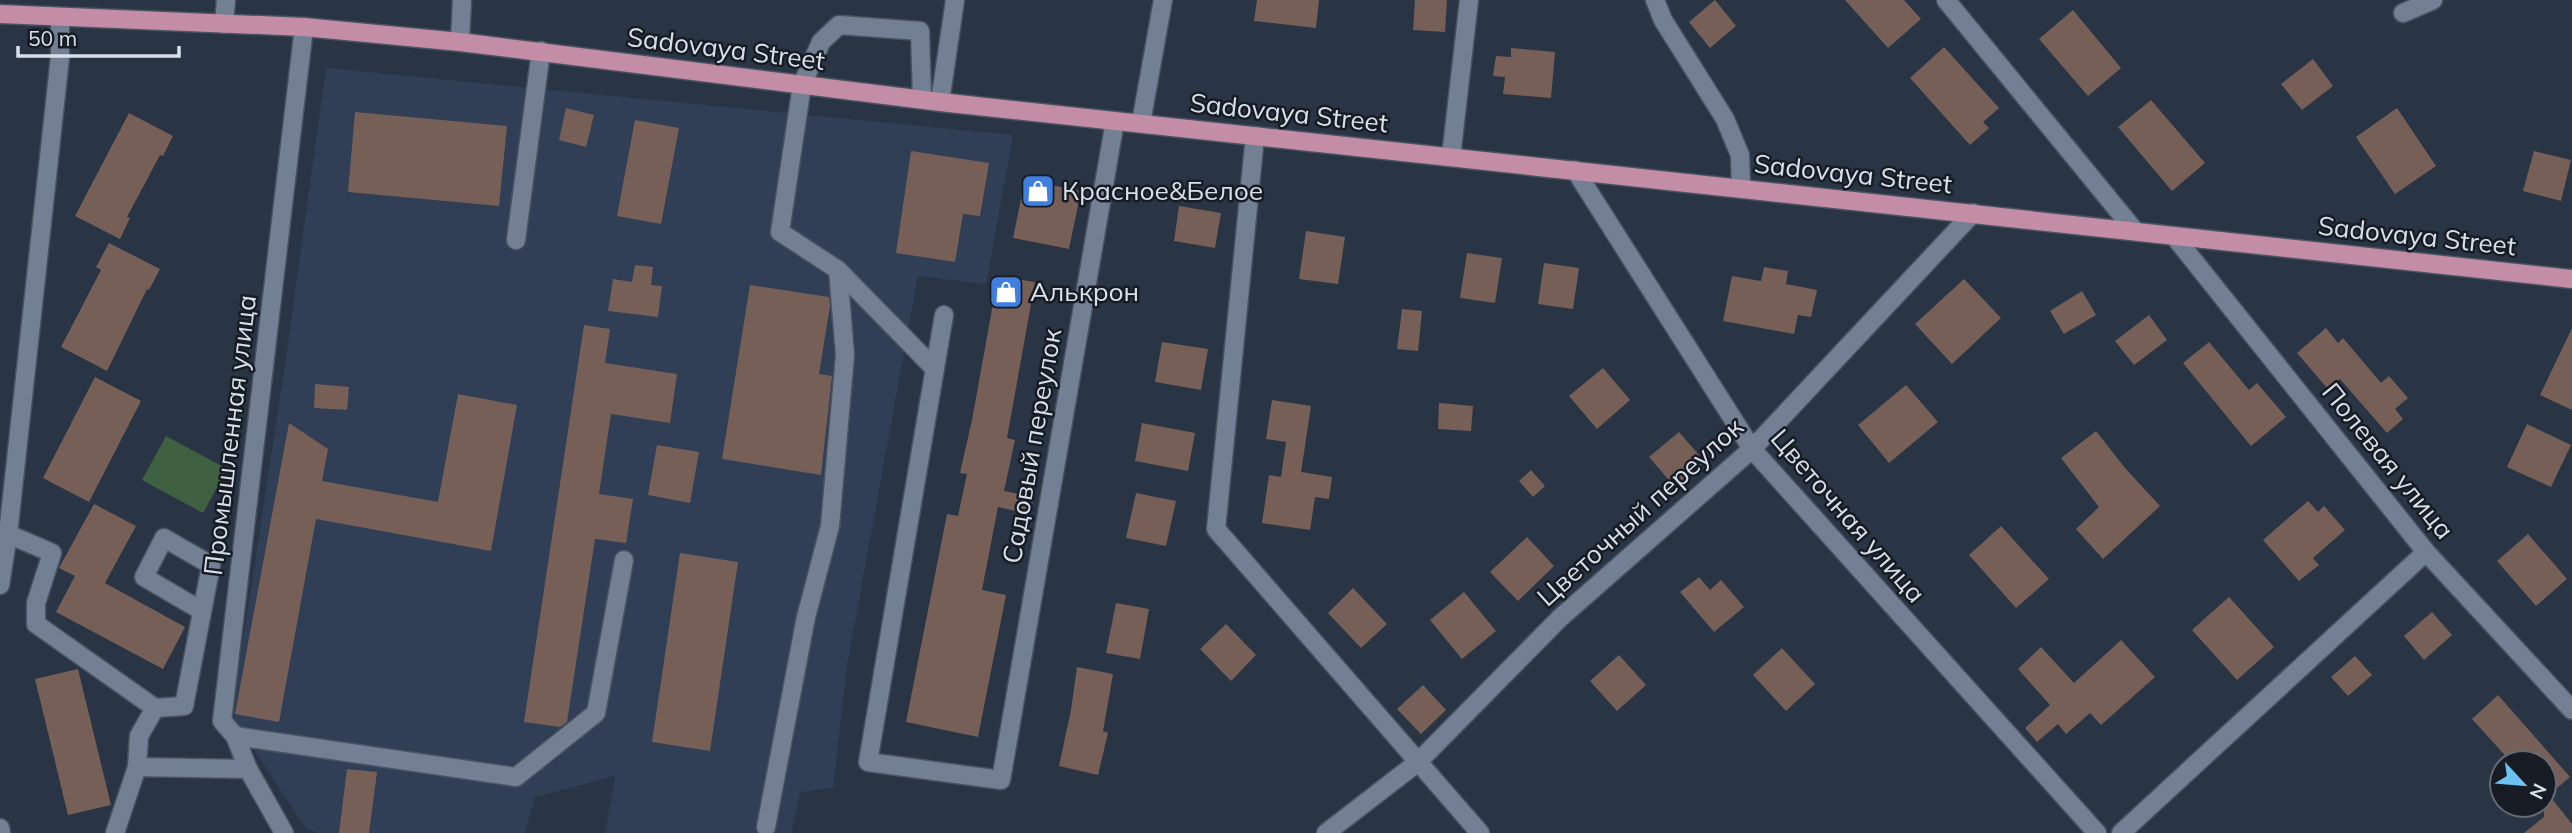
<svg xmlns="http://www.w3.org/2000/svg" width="2572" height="833" font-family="Mulish,sans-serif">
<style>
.built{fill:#303f55}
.green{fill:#406141}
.building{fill:#765f56}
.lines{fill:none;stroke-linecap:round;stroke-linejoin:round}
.minor-casing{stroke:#495360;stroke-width:21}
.major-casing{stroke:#495360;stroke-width:21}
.minor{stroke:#738094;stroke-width:18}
.major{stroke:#c48da6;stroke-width:18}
.labels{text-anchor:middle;stroke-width:5;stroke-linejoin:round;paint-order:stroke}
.street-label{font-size:26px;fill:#d8e0ea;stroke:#171c24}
.poi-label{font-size:26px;fill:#d8e0ea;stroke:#171c24;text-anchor:start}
</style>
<rect width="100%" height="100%" fill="#293545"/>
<polygon class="built" points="326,68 1013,135 986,284 918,276 847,666 833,788 800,792 791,833 605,833 615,776 535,797 525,833 319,833 307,830 236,722 232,712 284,372"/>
<polygon class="green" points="166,436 227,469 203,513 142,480"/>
<g class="building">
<polygon points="1257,0 1319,0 1316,28 1254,21"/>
<polygon points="1415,0 1447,0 1445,32 1413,30"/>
<polygon points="1715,0 1736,26 1710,48 1689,22"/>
<polygon points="1845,0 1904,0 1921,19 1888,48"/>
<polygon points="2073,10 2121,68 2088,96 2039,39"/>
<polygon points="1944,47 1999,108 1983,122 1989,128 1970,145 1910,78"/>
<polygon points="1511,48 1555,52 1551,98 1503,94 1505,77 1493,76 1496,56 1511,57"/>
<polygon points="2313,59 2333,86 2302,110 2281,84"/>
<polygon points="2151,100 2205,163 2172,191 2118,127"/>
<polygon points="566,108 594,115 586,147 559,140"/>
<polygon points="2397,108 2436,166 2395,194 2356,137"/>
<polygon points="355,112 507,126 499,206 348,192"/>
<polygon points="129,113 173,136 163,156 160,155 127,217 130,218 120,239 75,216"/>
<polygon points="635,120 679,128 661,224 617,216"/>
<polygon points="911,151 989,163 980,216 963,214 955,262 896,253"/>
<polygon points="2534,151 2571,160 2561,201 2523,191"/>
<polygon points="1025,180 1081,191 1069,249 1013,238"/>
<polygon points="1179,206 1221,213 1215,248 1174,241"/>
<polygon points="1306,231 1345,237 1338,284 1299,279"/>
<polygon points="109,243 160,269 149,290 147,289 107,371 61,347 101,270 96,267"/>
<polygon points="1467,253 1502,258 1495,303 1460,298"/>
<polygon points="1544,263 1579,268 1573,309 1538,304"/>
<polygon points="635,265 653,267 651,285 662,286 658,317 608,311 613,279 632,282"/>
<polygon points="1764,267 1788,271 1786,284 1817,290 1811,317 1798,315 1794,334 1723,321 1732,276 1761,281"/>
<polygon points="998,276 1035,282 1007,438 1015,440 1004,491 1034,497 1030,514 998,507 982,590 1006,595 978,737 906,722 947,514 958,516 967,474 960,473 972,420"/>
<polygon points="1964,279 2001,318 1952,364 1915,324"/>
<polygon points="750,285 829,297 830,306 819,374 832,376 821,475 722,459"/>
<polygon points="2082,291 2096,315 2064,334 2050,311"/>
<polygon points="1402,309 1422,311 1418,351 1397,349"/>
<polygon points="2149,315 2167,340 2134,365 2115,341"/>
<polygon points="584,325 610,329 605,363 677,374 670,423 611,414 599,494 633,499 626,543 595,539 567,722 560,727 524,722"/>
<polygon points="2326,328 2338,343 2343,338 2381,383 2389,376 2408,398 2395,409 2403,419 2387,433 2340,379 2328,389 2297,353"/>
<polygon points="2572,328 2572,410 2540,395"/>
<polygon points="1162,342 1208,349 1201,390 1155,382"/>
<polygon points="2209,342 2249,390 2257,383 2286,417 2251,446 2183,363"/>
<polygon points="1603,368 1630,400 1597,429 1569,396"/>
<polygon points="95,377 141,401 89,502 43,478"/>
<polygon points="315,384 349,387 347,410 314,408"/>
<polygon points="1906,385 1938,422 1889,463 1858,425"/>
<polygon points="458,394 517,405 491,551 316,519 279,722 235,714 289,423 328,449 322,481 438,502"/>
<polygon points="1272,400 1311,406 1301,472 1332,477 1329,499 1315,497 1310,530 1262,523 1269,475 1281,477 1286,442 1266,439"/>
<polygon points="1439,403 1473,406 1471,431 1438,429"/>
<polygon points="1142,423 1195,433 1188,471 1135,461"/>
<polygon points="2527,424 2571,445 2551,487 2507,467"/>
<polygon points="2096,431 2125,468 2160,506 2103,559 2076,529 2099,507 2061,458"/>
<polygon points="1679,432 1705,462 1675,487 1649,457"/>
<polygon points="657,445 699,452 690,503 648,495"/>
<polygon points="1531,470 1545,486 1533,497 1519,481"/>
<polygon points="1136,493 1176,501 1166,546 1126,538"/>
<polygon points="2308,501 2318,512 2324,506 2345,530 2313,558 2319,565 2299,581 2263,540"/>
<polygon points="94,504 136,526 105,583 185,627 163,669 56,612 75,576 59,568"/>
<polygon points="2001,526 2049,579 2016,608 1969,555"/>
<polygon points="2528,534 2567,579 2536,606 2497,561"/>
<polygon points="1527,537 1554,566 1518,601 1490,572"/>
<polygon points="680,553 738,562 710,751 652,742"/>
<polygon points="1699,577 1710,590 1721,580 1744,607 1714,632 1680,592"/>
<polygon points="1353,588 1387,624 1361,648 1328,613"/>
<polygon points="1464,592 1496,631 1462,659 1430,620"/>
<polygon points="2229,597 2274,647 2237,680 2192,630"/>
<polygon points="1116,603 1149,609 1140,659 1106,653"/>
<polygon points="2432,612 2452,635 2424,660 2404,636"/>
<polygon points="1226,624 1256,655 1231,681 1200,649"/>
<polygon points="2121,640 2155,677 2101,725 2090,713 2066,734 2058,724 2037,742 2025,728 2050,705 2018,669 2041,647 2074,683"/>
<polygon points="1782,648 1815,684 1786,711 1753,675"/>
<polygon points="1619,655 1646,685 1617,711 1590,681"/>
<polygon points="2355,656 2372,675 2348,696 2331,677"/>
<polygon points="1077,667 1113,674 1103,731 1108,733 1098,775 1059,766 1071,710"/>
<polygon points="78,669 111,805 68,815 35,679"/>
<polygon points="1423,685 1446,710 1421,734 1397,709"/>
<polygon points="2498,695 2570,777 2549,795 2572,824 2572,833 2524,833 2544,817 2544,763 2512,763 2472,719"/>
<polygon points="347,769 377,772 369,833 339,833"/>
</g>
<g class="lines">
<defs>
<g id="minor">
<polyline points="1655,0 1663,20 1725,119 1740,155 1741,188"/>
<polyline points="1946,0 2135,231"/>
<polyline points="2403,13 2433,0"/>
<polyline points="224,24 226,0"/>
<polyline points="460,42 462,0"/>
<polyline points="922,99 920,31 839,25 821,42 802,85 780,232 838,270 935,369"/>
<polyline points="940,102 955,0"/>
<polyline points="1141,123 1163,0"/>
<polyline points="1255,136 1216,529 1480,833"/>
<polyline points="1451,157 1469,0"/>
<polyline points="1575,170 1752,449 2097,833"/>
<polyline points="2174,236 2426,552 2572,710"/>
<polyline points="516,240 541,51"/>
<polyline points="944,315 868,762 1001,780 1115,121"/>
<polyline points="8,534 52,553 36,603 36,624 155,708 139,736 137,767 248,769"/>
<polyline points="0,585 8,534 60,57 60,17"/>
<polyline points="155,708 184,706 211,565 164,538 144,577 202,611"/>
<polyline points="235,736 516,777 596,713 624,560"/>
<polyline points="766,827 806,617 830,526 845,355 838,270"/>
<polyline points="0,828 1,833"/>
<polyline points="115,833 137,767"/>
<polyline points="284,833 248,769 235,736 222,721 304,27"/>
<polyline points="1326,833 1418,762 1560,618 1752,449 1973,213"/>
<polyline points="2121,833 2426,552"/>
</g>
<polyline id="major" points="0,14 304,27 460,42 940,102 2572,279"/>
</defs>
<use href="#minor" class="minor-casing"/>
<use href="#major" class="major-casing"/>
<use href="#minor" class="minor"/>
<use href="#major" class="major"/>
</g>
<defs>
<symbol id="shop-square" viewBox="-11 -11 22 22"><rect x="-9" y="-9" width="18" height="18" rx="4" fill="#3f7fe0" stroke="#171c24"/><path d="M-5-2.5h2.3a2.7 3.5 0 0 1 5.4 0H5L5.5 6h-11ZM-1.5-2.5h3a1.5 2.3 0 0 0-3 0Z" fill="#fff"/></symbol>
</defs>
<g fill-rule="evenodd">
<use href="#shop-square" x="1019" y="172" width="38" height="38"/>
<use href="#shop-square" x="987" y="273" width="38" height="38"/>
</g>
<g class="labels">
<g class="street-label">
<text transform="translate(726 49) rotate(7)" y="9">Sadovaya Street</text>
<text transform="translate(1289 113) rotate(6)" y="9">Sadovaya Street</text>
<text transform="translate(1853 174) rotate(6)" y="9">Sadovaya Street</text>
<text transform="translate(2417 236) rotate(6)" y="9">Sadovaya Street</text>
<text transform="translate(230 435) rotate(-83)" y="9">Промышленная улица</text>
<text transform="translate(1032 446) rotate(-80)" y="9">Садовый переулок</text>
<text transform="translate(2388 461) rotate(51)" y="9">Полевая улица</text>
<text transform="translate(1640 512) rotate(-42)" y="9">Цветочный переулок</text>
<text transform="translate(1848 516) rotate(49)" y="9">Цветочная улица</text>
</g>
<g class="poi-label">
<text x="1062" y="200">Красное&amp;Белое</text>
<text x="1030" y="301">Алькрон</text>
</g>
</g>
<g transform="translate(2523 784) rotate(116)"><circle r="33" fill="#171c24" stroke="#646a73" stroke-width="2"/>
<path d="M0-5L12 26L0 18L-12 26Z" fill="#6dc2f3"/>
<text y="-10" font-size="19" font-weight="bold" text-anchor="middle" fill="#d8e0ea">N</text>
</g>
<path d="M18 46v10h161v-10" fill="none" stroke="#d8e0ea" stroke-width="3.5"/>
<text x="28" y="46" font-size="21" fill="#d8e0ea" stroke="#171c24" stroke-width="5" paint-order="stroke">50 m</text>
</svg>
